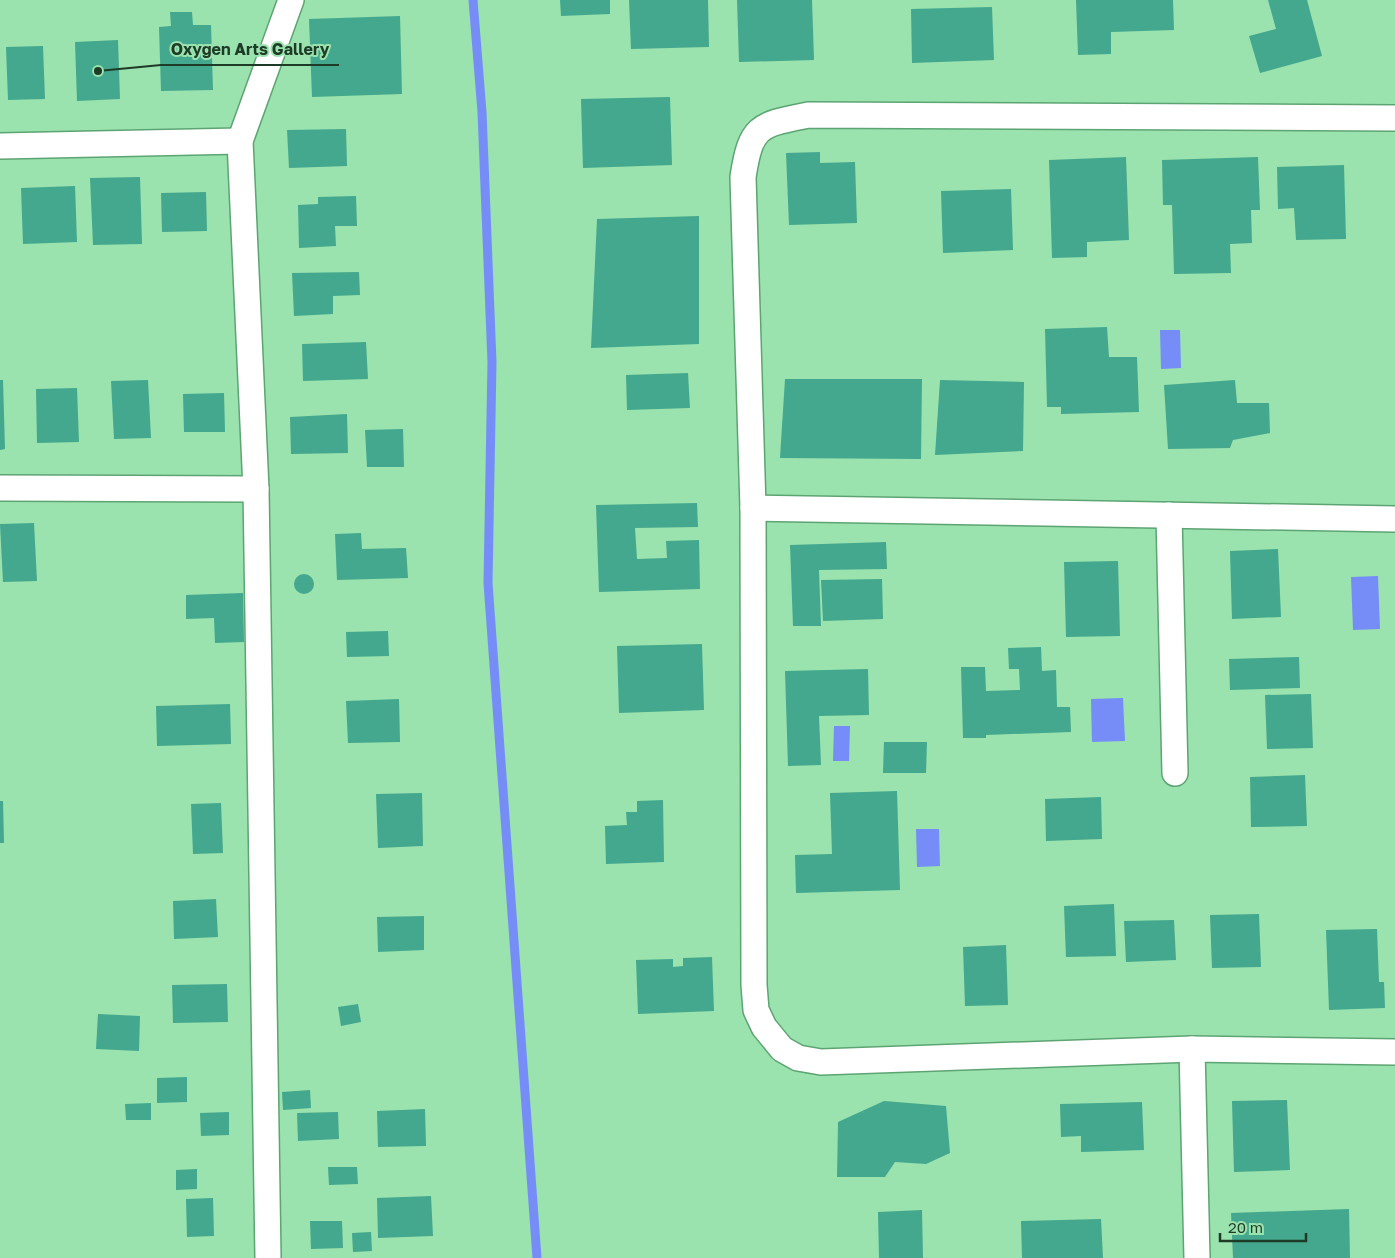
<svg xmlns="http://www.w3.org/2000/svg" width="1395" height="1258" font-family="'Golos Text',sans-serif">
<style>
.water{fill:#768df8}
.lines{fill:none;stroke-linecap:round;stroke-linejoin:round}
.stream{stroke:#768df8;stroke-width:9}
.building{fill:#43a88d}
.street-casing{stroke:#5da473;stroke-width:28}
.street{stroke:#fff;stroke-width:25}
.leader{fill:none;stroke:#1e3b27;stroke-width:2}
.callout-dot{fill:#1e3b27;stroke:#9ae2ae;stroke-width:2}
.callout-label{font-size:16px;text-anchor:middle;font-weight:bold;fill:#1e3b27;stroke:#9ae2ae;stroke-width:4;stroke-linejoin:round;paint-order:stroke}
</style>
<rect width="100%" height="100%" fill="#9ae2ae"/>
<g class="water">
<polygon points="1160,330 1180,330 1181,368 1161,369"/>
<polygon points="1378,576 1380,629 1353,630 1351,577"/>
<polygon points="1123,698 1125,741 1092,742 1091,699"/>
<polygon points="834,726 850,726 849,761 833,761"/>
<polygon points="916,829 939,829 940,866 917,867"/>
</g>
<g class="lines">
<polyline class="stream" points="473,0 482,112 492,362 488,583 537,1258"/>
</g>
<g class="building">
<polygon points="560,0 610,0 610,14 561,16"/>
<polygon points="629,0 708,0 709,47 631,49"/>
<polygon points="737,0 812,0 814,60 739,62"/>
<polygon points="1076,0 1173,0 1174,30 1111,32 1111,54 1078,55"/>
<polygon points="1268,0 1307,0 1322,56 1260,73 1249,36 1276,29"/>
<polygon points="992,7 994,60 912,63 911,9"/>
<polygon points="170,12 192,12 193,25 211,25 213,90 161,91 159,27 171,26"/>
<polygon points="400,16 402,94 312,97 309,19"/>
<polygon points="118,40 120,99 77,101 75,42"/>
<polygon points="43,46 45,99 8,100 6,47"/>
<polygon points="670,97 672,165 583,168 581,99"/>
<polygon points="346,129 347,166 289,168 287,130"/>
<polygon points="820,152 820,163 855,162 857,223 789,225 786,153"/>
<polygon points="1126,157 1129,240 1087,242 1087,257 1052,258 1049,160"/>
<polygon points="1258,157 1260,210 1251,210 1252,243 1230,244 1231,273 1174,274 1172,205 1163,205 1162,160"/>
<polygon points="1344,165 1346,239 1296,240 1294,208 1278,209 1277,167"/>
<polygon points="140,177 142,244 93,245 90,178"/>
<polygon points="75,186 77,242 23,244 21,188"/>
<polygon points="1011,189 1013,250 943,253 941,191"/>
<polygon points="206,192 207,231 162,232 161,193"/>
<polygon points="356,196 357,226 335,226 336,246 299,248 298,205 318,204 318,197"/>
<polygon points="699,216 699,344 591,348 597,219"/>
<polygon points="359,272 360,295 333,296 333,314 294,316 292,273"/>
<polygon points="1107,327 1109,357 1137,357 1139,412 1061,414 1061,407 1047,407 1045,329"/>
<polygon points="366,342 368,379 303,381 302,344"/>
<polygon points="688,373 690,408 627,410 626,375"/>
<polygon points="785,379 922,379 921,459 780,458"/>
<polygon points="0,380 3,380 5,449 0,450"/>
<polygon points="148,380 151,438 114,439 111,381"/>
<polygon points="940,380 1024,382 1023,451 935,455"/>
<polygon points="1235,380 1237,403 1269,403 1270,433 1233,440 1230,448 1168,449 1164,385"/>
<polygon points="77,388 79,442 37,443 36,389"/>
<polygon points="224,393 225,432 184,432 183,394"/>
<polygon points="347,414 348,453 291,454 290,417"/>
<polygon points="403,429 404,467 367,467 365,430"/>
<polygon points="697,503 698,527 635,528 637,559 667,558 666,541 699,540 700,589 599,592 596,505"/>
<polygon points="34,523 37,581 3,582 0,524"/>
<polygon points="361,533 362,549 406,548 408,578 337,580 335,534"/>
<polygon points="886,542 887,569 819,570 821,626 793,626 790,545"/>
<polygon points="1278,549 1281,617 1232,619 1230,551"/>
<polygon points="1118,561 1120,636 1066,637 1064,562"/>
<circle cx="304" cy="584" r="10"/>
<polygon points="882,579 883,619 823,621 821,580"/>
<polygon points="243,593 244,642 215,643 214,618 186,619 186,595"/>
<polygon points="388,631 389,656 347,657 346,632"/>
<polygon points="702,644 704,710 619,713 617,646"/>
<polygon points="1041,647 1042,671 1056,670 1057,707 1070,707 1071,732 986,735 986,738 963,738 961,667 985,667 986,691 1020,690 1019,669 1009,669 1008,648"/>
<polygon points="1299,657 1300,688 1230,690 1229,659"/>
<polygon points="868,669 869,715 819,716 821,765 788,766 785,671"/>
<polygon points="1311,694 1313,748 1267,749 1265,695"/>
<polygon points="399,699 400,742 348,743 346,701"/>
<polygon points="230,704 231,744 157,746 156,706"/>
<polygon points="884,742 927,742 926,773 883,773"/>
<polygon points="1305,775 1307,826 1251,827 1250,777"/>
<polygon points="897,791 900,890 796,893 795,855 832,854 830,793"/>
<polygon points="422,793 423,846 378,848 376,794"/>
<polygon points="1101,797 1102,839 1046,841 1045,799"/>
<polygon points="663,800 664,862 606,864 605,826 627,825 626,812 637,812 637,801"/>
<polygon points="0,801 3,801 4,843 0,843"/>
<polygon points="221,803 223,853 193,854 191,804"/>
<polygon points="216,899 218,937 174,939 173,901"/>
<polygon points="1114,904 1116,956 1066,957 1064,906"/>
<polygon points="1259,914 1261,967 1212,968 1210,915"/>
<polygon points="424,916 424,950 378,952 377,917"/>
<polygon points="1174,920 1176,960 1126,962 1124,921"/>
<polygon points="1377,929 1379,982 1384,982 1385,1008 1329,1010 1326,930"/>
<polygon points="1006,945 1008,1005 965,1006 963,947"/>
<polygon points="712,957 714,1011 638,1014 636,960 673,959 673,967 683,966 683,958"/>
<polygon points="227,984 228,1022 173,1023 172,985"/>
<polygon points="358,1004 361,1022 341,1026 338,1007"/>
<polygon points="98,1014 140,1016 139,1051 96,1049"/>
<polygon points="187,1077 187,1102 157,1103 157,1078"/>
<polygon points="310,1090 311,1108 283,1110 282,1092"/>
<polygon points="1287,1100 1290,1170 1234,1172 1232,1101"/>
<polygon points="884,1101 946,1106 950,1153 926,1164 895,1162 885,1177 837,1177 838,1122"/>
<polygon points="1142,1102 1144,1150 1081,1152 1081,1136 1061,1137 1060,1104"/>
<polygon points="151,1103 151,1120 126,1120 125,1104"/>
<polygon points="425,1109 426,1146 378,1147 377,1111"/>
<polygon points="229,1112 229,1135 201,1136 200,1113"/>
<polygon points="338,1112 339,1139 298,1141 297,1113"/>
<polygon points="328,1167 357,1167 358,1184 329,1185"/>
<polygon points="197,1169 197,1189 176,1190 176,1170"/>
<polygon points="431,1196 433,1236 378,1238 377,1198"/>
<polygon points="213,1198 214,1236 187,1237 186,1199"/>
<polygon points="1349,1209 1350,1258 1233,1258 1231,1213"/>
<polygon points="922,1210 923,1258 879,1258 878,1212"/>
<polygon points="1101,1219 1103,1258 1022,1258 1021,1221"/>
<polygon points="310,1221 342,1221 343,1248 311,1249"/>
<polygon points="371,1232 372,1251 353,1252 352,1233"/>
</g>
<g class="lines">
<defs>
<g id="street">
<path d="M1395,118l-587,-3c-49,10 -57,10 -65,62l10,331 1,477 2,25 8,17 18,22 16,9 23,4 371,-13 203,3"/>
<polyline points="0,146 240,141"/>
<polyline points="0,488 256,489"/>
<polyline points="753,508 1395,519"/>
<polyline points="1169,515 1175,773"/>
<polyline points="1192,1049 1197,1258"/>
<polyline points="268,1258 256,489 240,141 291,0"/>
</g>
</defs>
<use href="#street" class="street-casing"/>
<use href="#street" class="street"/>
</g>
<path class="leader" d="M98 71L161 65H339"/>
<circle class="callout-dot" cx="98" cy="71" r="5"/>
<g class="callout-label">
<text x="250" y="55">Oxygen Arts Gallery</text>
</g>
<path d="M1220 1233v8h86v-8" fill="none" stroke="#1e3b27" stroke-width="2.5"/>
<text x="1228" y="1233" font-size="15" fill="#1e3b27" stroke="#9ae2ae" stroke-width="4" paint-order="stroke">20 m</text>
</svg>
